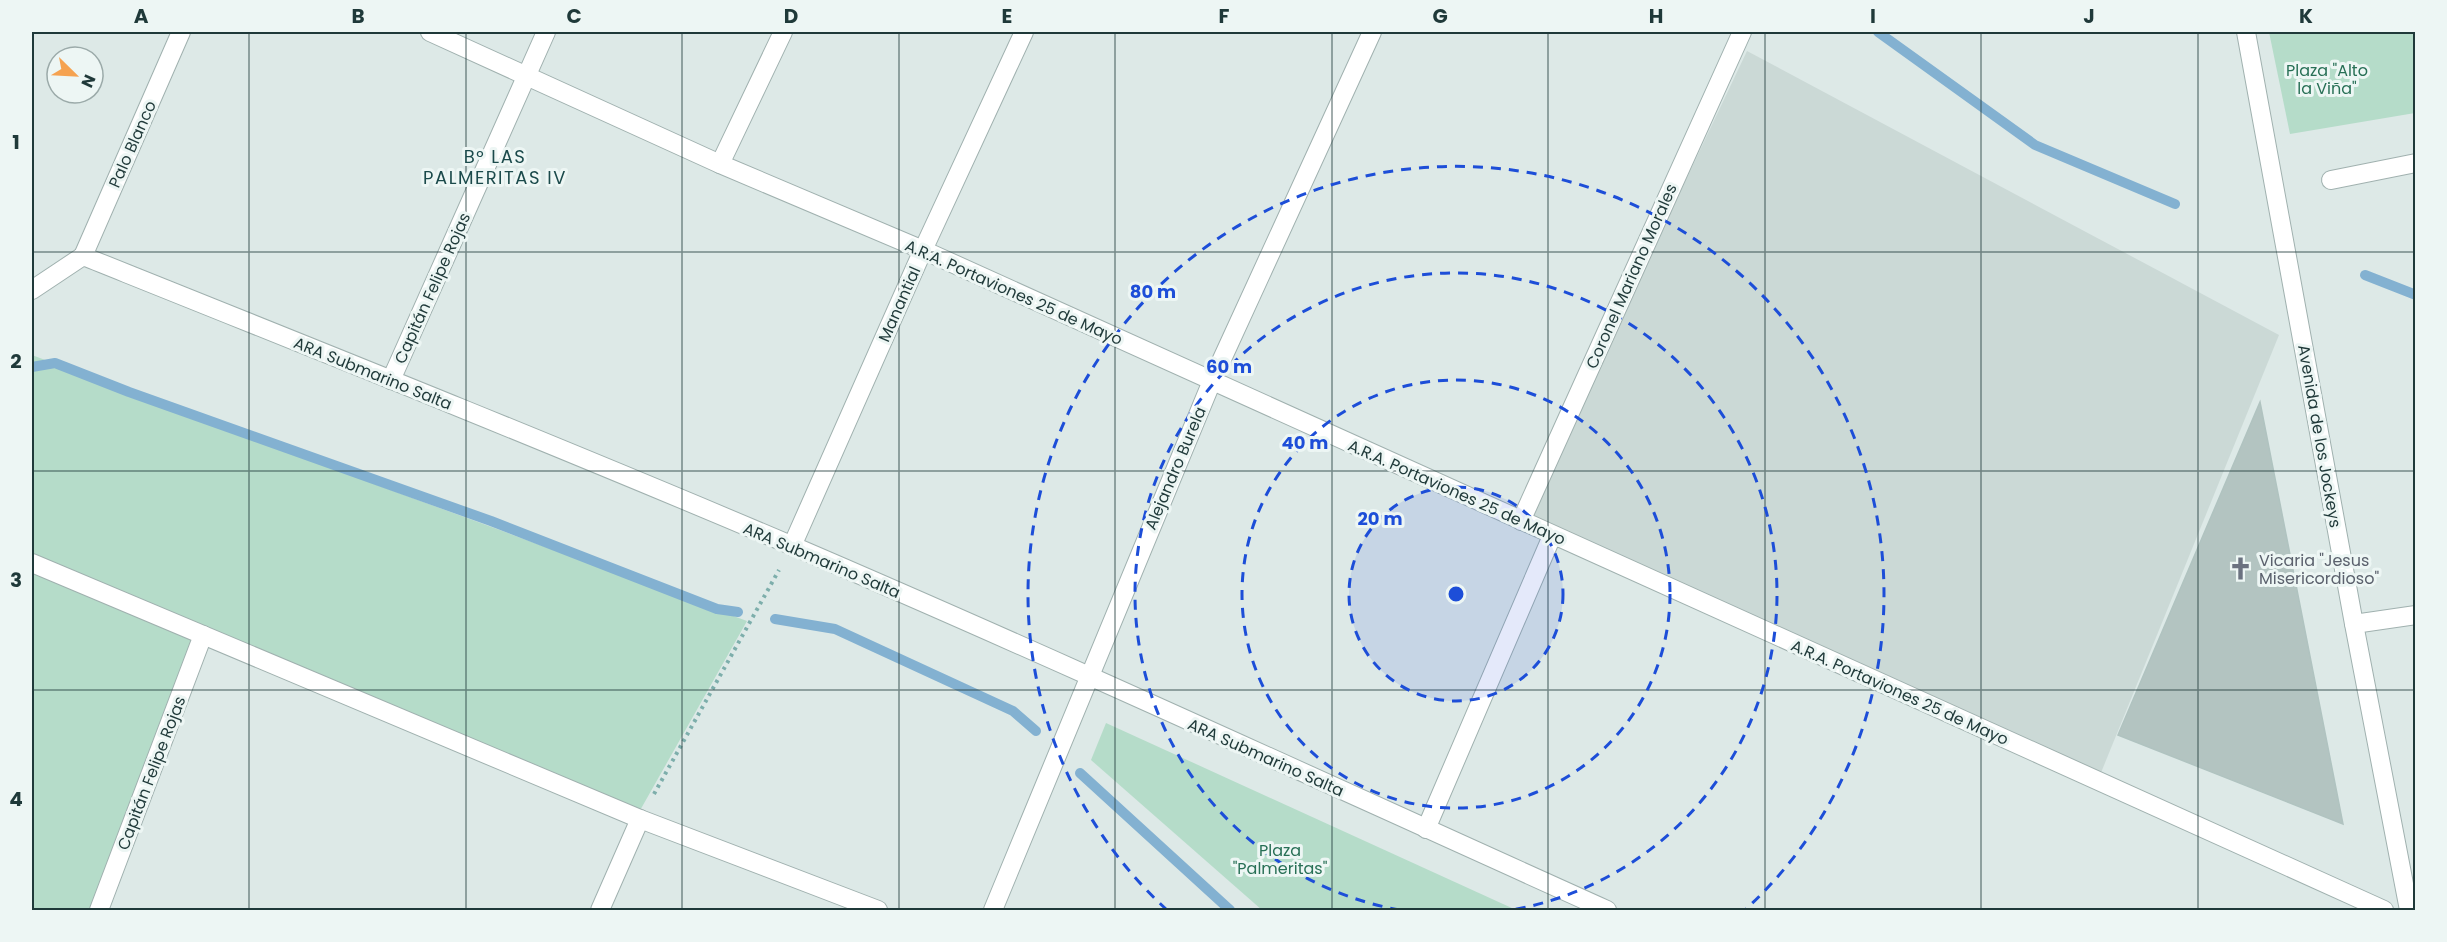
<svg xmlns="http://www.w3.org/2000/svg" width="2447" height="942" font-family="Poppins,sans-serif">
<style>
.built{fill:#cbd9d6}
.green{fill:#b5dcc9}
.lines{fill:none;stroke-linecap:round;stroke-linejoin:round}
.stream{stroke:#83b1d1;stroke-width:10}
.building{fill:#b3c4c1;stroke:#b0c3c0;stroke-width:1.5}
.minor-casing{stroke:#a0b1af;stroke-width:20}
.path{stroke:#7daeab;stroke-width:4;stroke-dasharray:3 4.5;stroke-linecap:butt}
.minor{stroke:#fff;stroke-width:18}
.grid{fill:none;stroke:#1f3939;stroke-width:1.5;stroke-opacity:0.55}
.ring{fill:none;stroke:#1d4ed8;stroke-width:3;stroke-dasharray:10 8}
.labels{text-anchor:middle;stroke-width:6;stroke-linejoin:round;paint-order:stroke}
.park-label{font-size:16px;fill:#287056;stroke:#edf6f4}
.street-label{font-size:16px;fill:#1f3939;stroke:#edf6f4}
.worship-label{font-size:16px;fill:#5b616d;stroke:#edf6f4;text-anchor:start}
.neighbourhood-label{font-size:18px;letter-spacing:1.5px;fill:#1b4a4b;stroke:#edf6f4}
.centre{fill:#1d4ed8;stroke:#edf6f4;stroke-width:3}
.ring-label{font-size:18px;text-anchor:middle;font-weight:bold;fill:#1d4ed8;stroke:#edf6f4;stroke-width:6;stroke-linejoin:round;paint-order:stroke}
.neatline{fill:none;stroke:#1f3939;stroke-width:2}
.grid-label{font-size:20px;text-anchor:middle;font-weight:bold;fill:#1f3939}
</style>
<rect width="100%" height="100%" fill="#dde9e7"/>
<polygon class="built" points="1747,51 2279,335 2098,780 1525,519"/>
<g class="green">
<polygon points="2269,32 2415,32 2415,113 2290,134"/>
<polygon points="32,355 252,439 747,621 638,814 203,632 93,910 32,910"/>
<polygon points="1106,723 1514,909 1514,910 1262,910 1091,760"/>
</g>
<g class="lines">
<g class="stream">
<polyline points="1878,32 2035,145 2175,204"/>
<polyline points="2365,275 2416,295"/>
<polyline points="32,367 55,363 129,392 491,521 717,609 738,612"/>
<polyline points="775,619 835,629 1013,711 1036,731"/>
<polyline points="1080,773 1230,910"/>
</g>
</g>
<polygon class="building" points="2260,402 2343,824 2118,735"/>
<g class="lines">
<defs>
<g id="minor">
<polyline points="430,32 720,164 923,250 2384,910"/>
<polyline points="2246,32 2354,624 2409,910"/>
<polyline points="720,164 783,32"/>
<polyline points="2331,180 2416,163"/>
<polyline points="83,256 181,32"/>
<path d="M32,290l51,-34c237,95 475,190 710,290 273,117 543,242 814,364"/>
<polyline points="391,380 546,32"/>
<polyline points="1521,521 1742,32"/>
<polyline points="792,546 923,250 1024,32"/>
<polyline points="32,563 640,819 878,910"/>
<polyline points="2354,624 2416,615"/>
<polyline points="1426,829 1552,536"/>
<polyline points="99,910 203,635"/>
<polyline points="600,910 640,819"/>
<polyline points="993,910 1212,381 1372,32"/>
</g>
</defs>
<use href="#minor" class="minor-casing"/>
<polyline class="path" points="654,794 779,570"/>
<use href="#minor" class="minor"/>
</g>
<path class="grid" d="M249,32v878M466,32v878M682,32v878M899,32v878M1115,32v878M1332,32v878M1548,32v878M1765,32v878M1981,32v878M2198,32v878M32,252h2384M32,471h2384M32,690h2384"/>
<circle cx="1456" cy="594" r="107" fill="#1d4ed8" fill-opacity=".12"/>
<g class="ring">
<circle cx="1456" cy="594" r="107"/>
<circle cx="1456" cy="594" r="214"/>
<path d="M1400 910A321 321 0 1 1 1512 910"/>
<path d="M1167 910A428 428 0 1 1 1745 910"/>
</g>
<defs>
<symbol id="church-bare" viewBox="-9 -9 18 18"><path d="M-1.2-6h2.4v3.5h3.3v2.4h-3.3V6h-2.4V-.1h-3.3v-2.4h3.3Z" fill="#6b7280" stroke="#edf6f4" stroke-width="2.5" paint-order="stroke"/></symbol>
</defs>
<g fill-rule="evenodd">
<use href="#church-bare" x="2224" y="552" width="33" height="33"/>
</g>
<g class="labels">
<g class="park-label">
<text x="2327" y="76">Plaza "Alto<tspan x="2327" dy="18">la Viña"</tspan></text>
<text x="1280" y="856">Plaza<tspan x="1280" dy="18">"Palmeritas"</tspan></text>
</g>
<g class="street-label">
<text transform="translate(132 144) rotate(-66)" y="6">Palo Blanco</text>
<text transform="translate(1631 276) rotate(-66)" y="6">Coronel Mariano Morales</text>
<text transform="translate(432 288) rotate(-66)" y="6">Capitán Felipe Rojas</text>
<text transform="translate(1014 292) rotate(24)" y="6">A.R.A. Portaviones 25 de Mayo</text>
<text transform="translate(899 304) rotate(-66)" y="6">Manantial</text>
<text transform="translate(373 373) rotate(22)" y="6">ARA Submarino Salta</text>
<text transform="translate(2320 436) rotate(80)" y="6">Avenida de los Jockeys</text>
<text transform="translate(1175 468) rotate(-67)" y="6">Alejandro Burela</text>
<text transform="translate(1457 492) rotate(24)" y="6">A.R.A. Portaviones 25 de Mayo</text>
<text transform="translate(822 560) rotate(23)" y="6">ARA Submarino Salta</text>
<text transform="translate(1900 692) rotate(24)" y="6">A.R.A. Portaviones 25 de Mayo</text>
<text transform="translate(1266 757) rotate(24)" y="6">ARA Submarino Salta</text>
<text transform="translate(151 773) rotate(-69)" y="6">Capitán Felipe Rojas</text>
</g>
<g class="worship-label">
<text x="2259" y="566">Vicaria "Jesus<tspan x="2259" dy="18">Misericordioso"</tspan></text>
</g>
<g class="neighbourhood-label">
<text x="495" y="163">B° LAS<tspan x="495" dy="21">PALMERITAS IV</tspan></text>
</g>
</g>
<circle cx="1456" cy="594" r="9" class="centre"/>
<g class="ring-label">
<text x="1153" y="298">80 m</text>
<text x="1229" y="373">60 m</text>
<text x="1305" y="449">40 m</text>
<text x="1380" y="525">20 m</text>
</g>
<rect width="2447" height="942" fill="none" stroke="#edf6f4" stroke-width="66"/>
<g transform="translate(75 75) rotate(114)"><circle r="28" fill="#edf6f4" stroke="#9baaa9" stroke-width="1.5"/>
<path d="M0-4.5L10 22L0 15L-10 22Z" fill="#f5a250"/>
<text y="-9" font-size="16" font-weight="bold" text-anchor="middle" fill="#1f3939">N</text>
</g>
<rect x="33" y="33" width="2381" height="876" class="neatline"/>
<g class="grid-label">
<text x="141" y="23">A</text>
<text x="358" y="23">B</text>
<text x="574" y="23">C</text>
<text x="791" y="23">D</text>
<text x="1007" y="23">E</text>
<text x="1224" y="23">F</text>
<text x="1440" y="23">G</text>
<text x="1656" y="23">H</text>
<text x="1873" y="23">I</text>
<text x="2089" y="23">J</text>
<text x="2306" y="23">K</text>
<text x="16" y="149">1</text>
<text x="16" y="368">2</text>
<text x="16" y="587">3</text>
<text x="16" y="806">4</text>
</g>
</svg>
